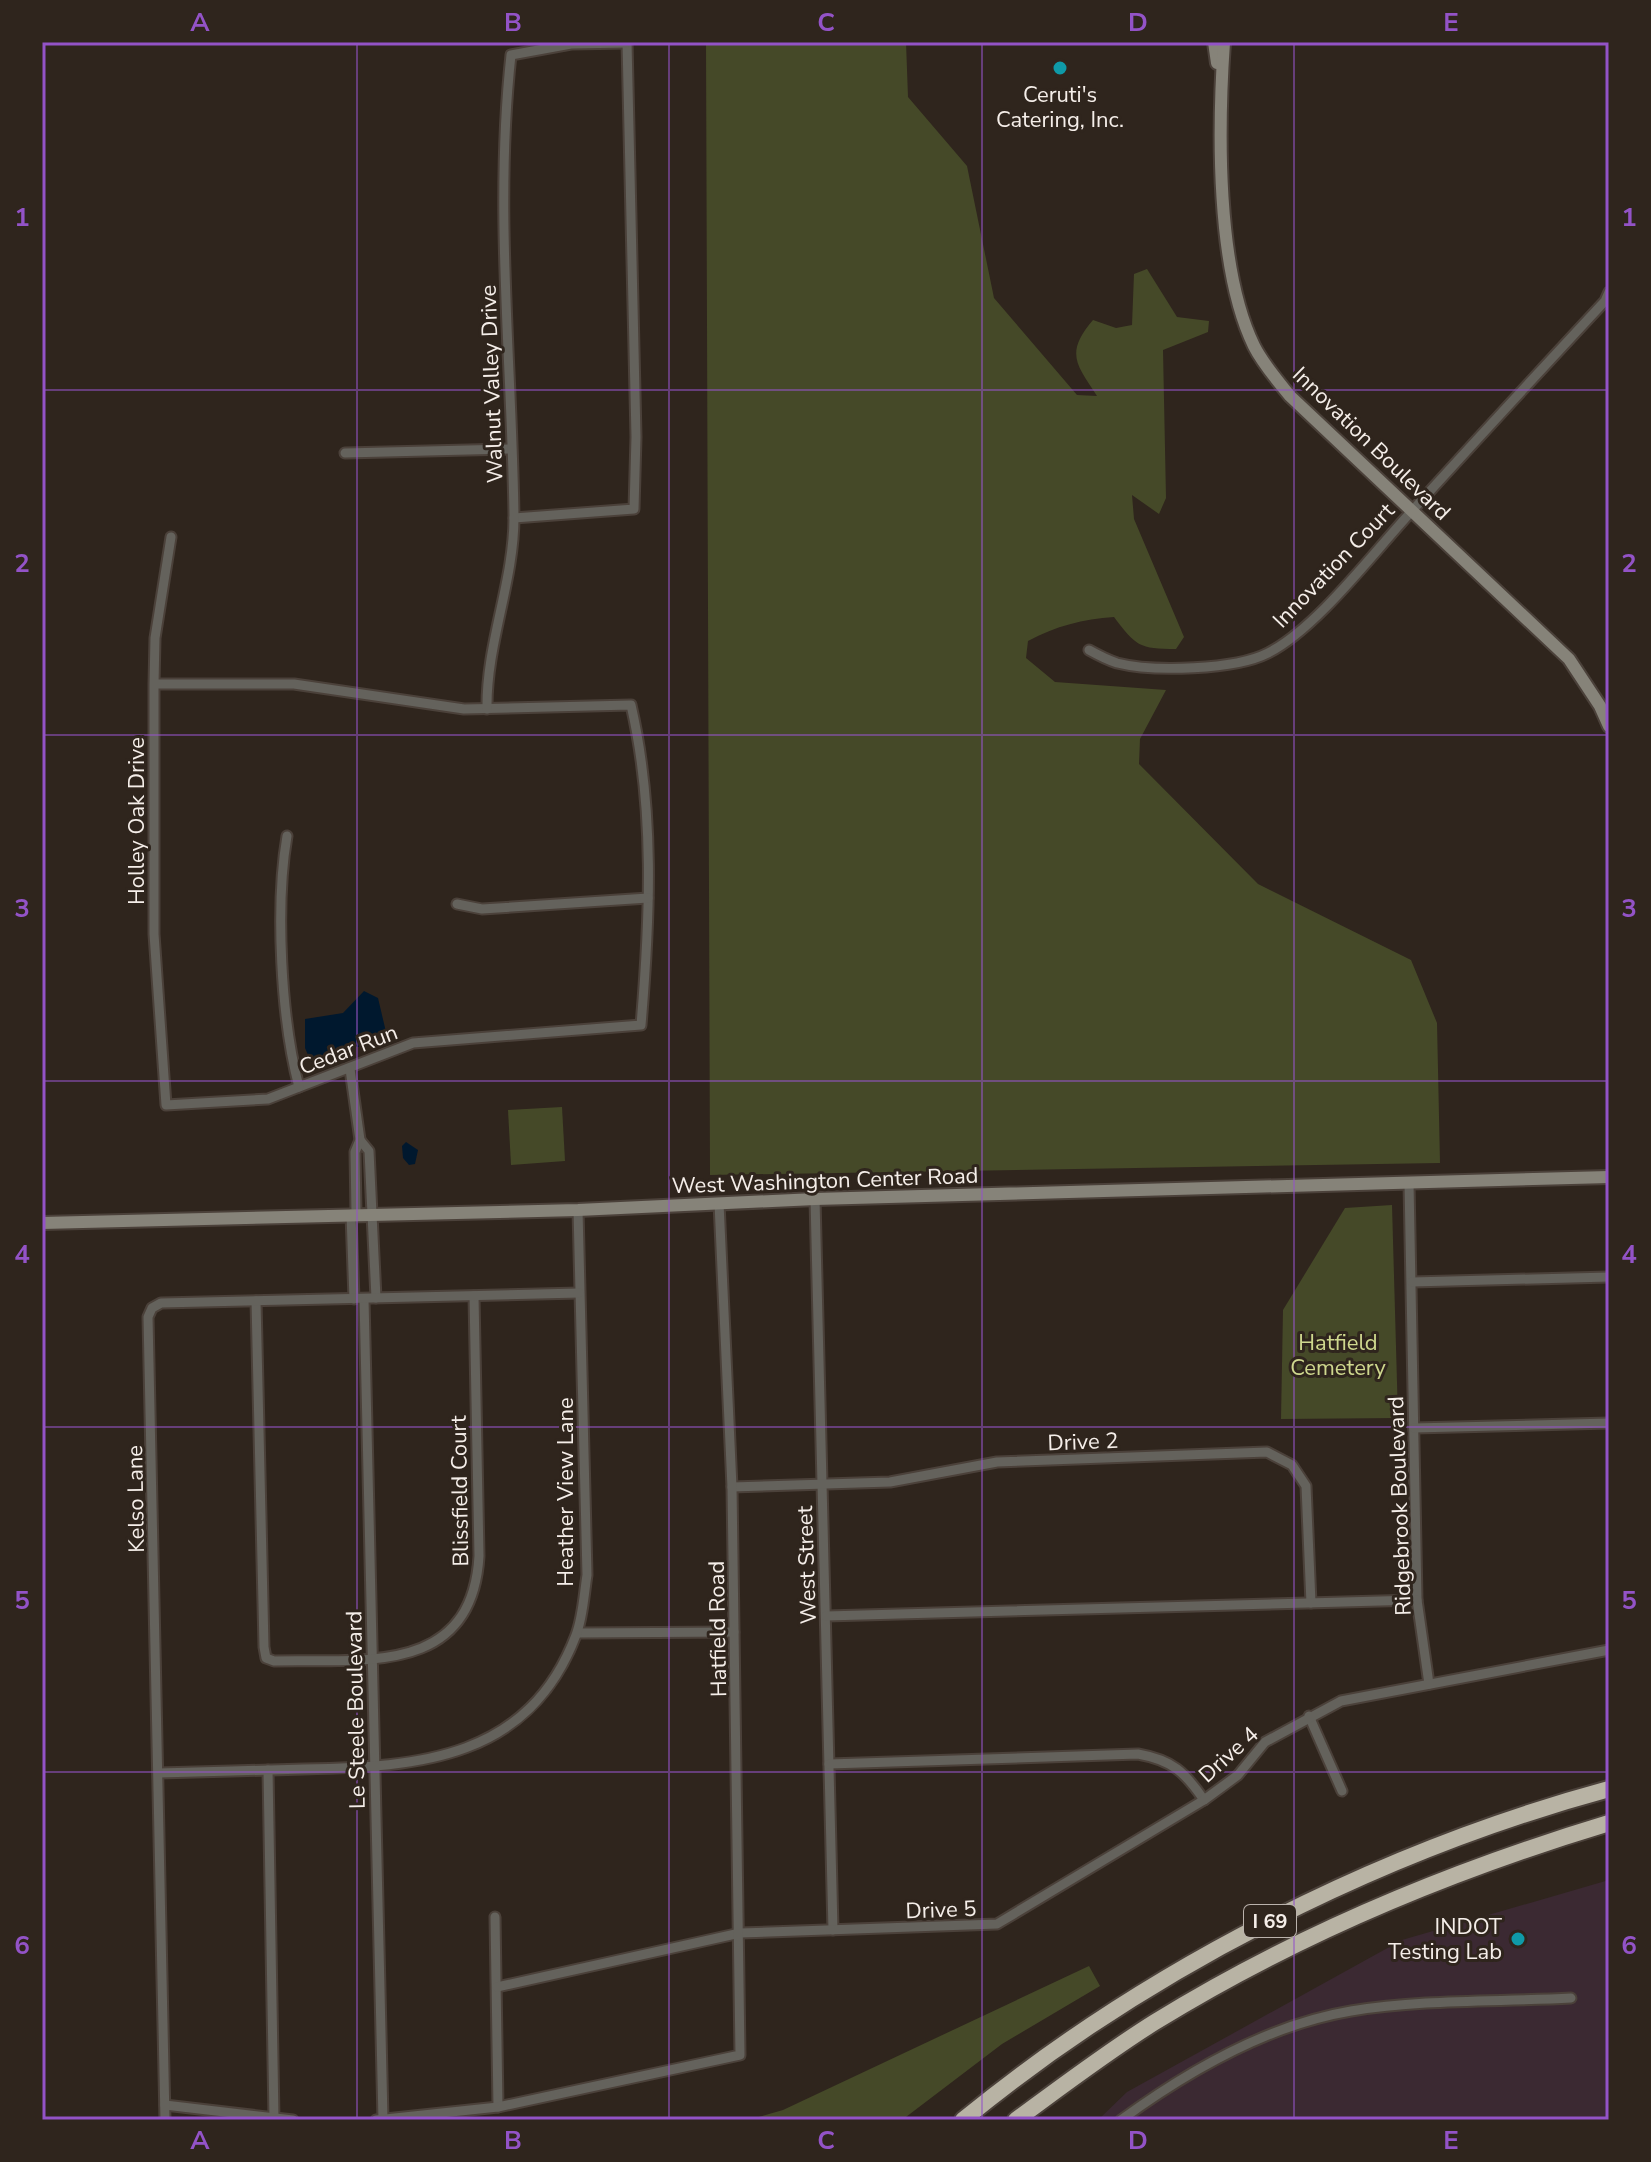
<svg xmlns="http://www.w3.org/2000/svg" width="1651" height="2162" font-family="'Nunito Sans',sans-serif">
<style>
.commercial{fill:#3b2932}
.green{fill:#454928}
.water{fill:#00182e}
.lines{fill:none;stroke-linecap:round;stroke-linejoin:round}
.street-casing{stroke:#4b413a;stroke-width:13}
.secondary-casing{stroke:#4b413a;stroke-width:16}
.highway-casing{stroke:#4b413a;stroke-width:20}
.street{stroke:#64625c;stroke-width:9}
.secondary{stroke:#868379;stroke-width:12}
.highway{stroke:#b8b3a4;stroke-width:16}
.grid{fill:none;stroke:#9353c7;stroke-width:2;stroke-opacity:0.55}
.culture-dot{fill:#0f9aa8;stroke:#2f251d;stroke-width:3}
.labels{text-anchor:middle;stroke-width:6;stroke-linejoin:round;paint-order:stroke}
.shield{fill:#2f251d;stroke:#bab2ac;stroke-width:2}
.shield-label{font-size:20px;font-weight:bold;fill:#f5eee9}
.poi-label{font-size:22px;fill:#f5eee9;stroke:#2f251d}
.street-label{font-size:22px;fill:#f5eee9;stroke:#2f251d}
.park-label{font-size:22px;fill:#cfd88e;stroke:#2f251d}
.neatline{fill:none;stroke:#9353c7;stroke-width:3}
.grid-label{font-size:26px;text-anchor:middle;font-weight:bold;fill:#9353c7}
</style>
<rect width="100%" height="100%" fill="#2f251d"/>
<polygon class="commercial" points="1609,1880 1609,2120 1098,2120 1127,2092 1402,1940"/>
<g class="green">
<path d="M706,42h200l2,55 59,69 27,132 83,97 20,1c-21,-32 -32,-43 -4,-76l23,8 16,-3 2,-51 13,-5 30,48 32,4 -1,11 -45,18 3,148 -7,16 -27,-19 2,24 50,118 -8,12c-37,0 -40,-3 -62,-32 -31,2 -58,9 -86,24l-2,17 29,24 111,8 -26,49 -1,25 119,120 153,76 26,63 3,140 -730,12z"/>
<polygon points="562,1107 565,1161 511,1165 508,1110"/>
<polygon points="1392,1205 1398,1418 1281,1419 1283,1310 1345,1208"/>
<polygon points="1089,1966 1100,1986 1002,2044 902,2120 748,2120 783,2110"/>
</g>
<g class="water">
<polygon points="364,991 378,998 386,1032 368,1047 340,1047 325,1060 311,1062 305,1048 305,1019 343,1013"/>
<polygon points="406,1142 418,1150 415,1164 409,1165 403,1158 402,1146"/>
</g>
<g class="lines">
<defs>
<g id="street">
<polyline points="345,453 509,449"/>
<polyline points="514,518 634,509 636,437 627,42"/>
<path d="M1089,650c9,5 19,10 28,13 36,9 118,7 151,-10 49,-25 105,-100 143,-141 64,-71 129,-141 194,-211l4,-9"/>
<path d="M154,684h140l170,25 167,-4c24,104 19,214 10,320l-228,18 -145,56 -102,6 -12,-171v-250l1,-46 16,-101"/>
<path d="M487,709c-1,-65 27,-127 27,-192 -2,-154 -20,-309 -3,-462l60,-11 56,-1"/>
<path d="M287,836c-12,70 -6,183 12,251"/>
<polyline points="457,904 482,909 648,898"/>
<polyline points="350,1069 360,1140 355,1152 356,1213"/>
<polyline points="360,1140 369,1151 376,1298"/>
<polyline points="1409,1183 1417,1600 1429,1684"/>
<polyline points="815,1199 833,1930"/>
<polyline points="351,1214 354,1299"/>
<polyline points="1412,1282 1609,1277"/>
<polyline points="364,1299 383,2120"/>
<path d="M256,1301l8,346 2,11 8,3c90,-2 198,15 205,-105l-5,-260"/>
<polyline points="1414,1428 1609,1423"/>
<polyline points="732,1487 890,1482 997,1462 1267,1452 1292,1465 1306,1486 1311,1603"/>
<polyline points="826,1616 1417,1600"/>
<polyline points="578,1633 734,1632"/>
<polyline points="1309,1716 1342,1791"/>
<path d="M829,1764l309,-10c34,6 47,18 66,46"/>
<polyline points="268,1770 274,2119"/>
<path d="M159,1773c48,-1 97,-3 145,-4 116,-2 225,-10 272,-134 7,-18 8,-41 11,-60l-9,-365"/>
<polyline points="495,1917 498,2107"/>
<polyline points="497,1987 740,1933 997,1924 1204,1800 1238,1775 1265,1742 1341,1701 1609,1650"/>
<polyline points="165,2105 293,2120"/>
<polyline points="165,2120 148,1317 152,1308 161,1303 579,1293"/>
<polyline points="376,2120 498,2107 740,2055 732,1487 719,1203"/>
<path d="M1121,2120c67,-49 146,-95 230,-109 73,-12 147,-9 220,-13"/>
</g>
<g id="secondary">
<polyline points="1214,42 1217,63"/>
<path d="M1224,42c-6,87 -8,226 30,304 9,18 23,34 36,50l279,263 31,47 9,20"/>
<polyline points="42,1223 578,1210 815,1199 1609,1177"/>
</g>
<g id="highway">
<path d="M963,2120c184,-151 417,-269 646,-331"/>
<path d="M1016,2120c45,-33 91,-68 139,-98 141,-87 295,-151 454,-199"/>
</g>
</defs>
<use href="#street" class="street-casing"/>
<use href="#secondary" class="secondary-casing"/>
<use href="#highway" class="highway-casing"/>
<use href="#street" class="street"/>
<use href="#secondary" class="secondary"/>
<use href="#highway" class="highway"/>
</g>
<path class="grid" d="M357,42v2078M669,42v2078M982,42v2078M1294,42v2078M42,390h1567M42,735h1567M42,1081h1567M42,1427h1567M42,1772h1567"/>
<g class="culture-dot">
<circle cx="1060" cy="68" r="8"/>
<circle cx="1518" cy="1939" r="8"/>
</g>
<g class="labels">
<rect class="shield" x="1244" y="1905" width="52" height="32" rx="6"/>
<g class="shield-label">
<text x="1270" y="1928">I 69</text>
</g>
<g class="poi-label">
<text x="1060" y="102">Ceruti's<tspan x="1060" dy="25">Catering, Inc.</tspan></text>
<text x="1502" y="1934" text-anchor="end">INDOT<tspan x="1502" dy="25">Testing Lab</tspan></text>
</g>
<g class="street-label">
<text transform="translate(491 384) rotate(-92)" y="8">Walnut Valley Drive</text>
<text transform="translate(1372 443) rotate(44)" y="8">Innovation Boulevard</text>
<text transform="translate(1333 565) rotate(-46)" y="8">Innovation Court</text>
<text transform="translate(136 821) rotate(-90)" y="8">Holley Oak Drive</text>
<text transform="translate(348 1049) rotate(-21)" y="8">Cedar Run</text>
<text transform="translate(825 1180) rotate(-2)" y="8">West Washington Center Road</text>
<text transform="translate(1083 1441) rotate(-2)" y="8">Drive 2</text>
<text transform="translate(459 1491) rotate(-91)" y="8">Blissfield Court</text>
<text transform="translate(565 1492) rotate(-90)" y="8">Heather View Lane</text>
<text transform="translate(135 1499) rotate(-91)" y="8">Kelso Lane</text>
<text transform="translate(1399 1506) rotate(-92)" y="8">Ridgebrook Boulevard</text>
<text transform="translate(806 1565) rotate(-92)" y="8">West Street</text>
<text transform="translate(717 1629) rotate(-91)" y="8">Hatfield Road</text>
<text transform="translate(355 1710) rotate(-91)" y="8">Le Steele Boulevard</text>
<text transform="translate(1228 1754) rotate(-42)" y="8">Drive 4</text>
<text transform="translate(941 1909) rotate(-2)" y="8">Drive 5</text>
</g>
<g class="park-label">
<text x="1338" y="1350">Hatfield<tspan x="1338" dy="25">Cemetery</tspan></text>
</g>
</g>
<rect width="1651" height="2162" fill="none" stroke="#2f251d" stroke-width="88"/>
<rect x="44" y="44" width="1563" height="2074" class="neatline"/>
<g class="grid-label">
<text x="200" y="31">A</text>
<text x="513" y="31">B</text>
<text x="826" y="31">C</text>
<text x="1138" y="31">D</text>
<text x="1451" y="31">E</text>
<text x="22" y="226">1</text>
<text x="1629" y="226">1</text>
<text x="22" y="572">2</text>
<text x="1629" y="572">2</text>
<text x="22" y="917">3</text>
<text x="1629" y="917">3</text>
<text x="22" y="1263">4</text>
<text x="1629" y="1263">4</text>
<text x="22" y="1609">5</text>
<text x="1629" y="1609">5</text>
<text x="22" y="1954">6</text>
<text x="1629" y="1954">6</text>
<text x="200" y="2149">A</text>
<text x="513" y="2149">B</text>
<text x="826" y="2149">C</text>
<text x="1138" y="2149">D</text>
<text x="1451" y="2149">E</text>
</g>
</svg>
